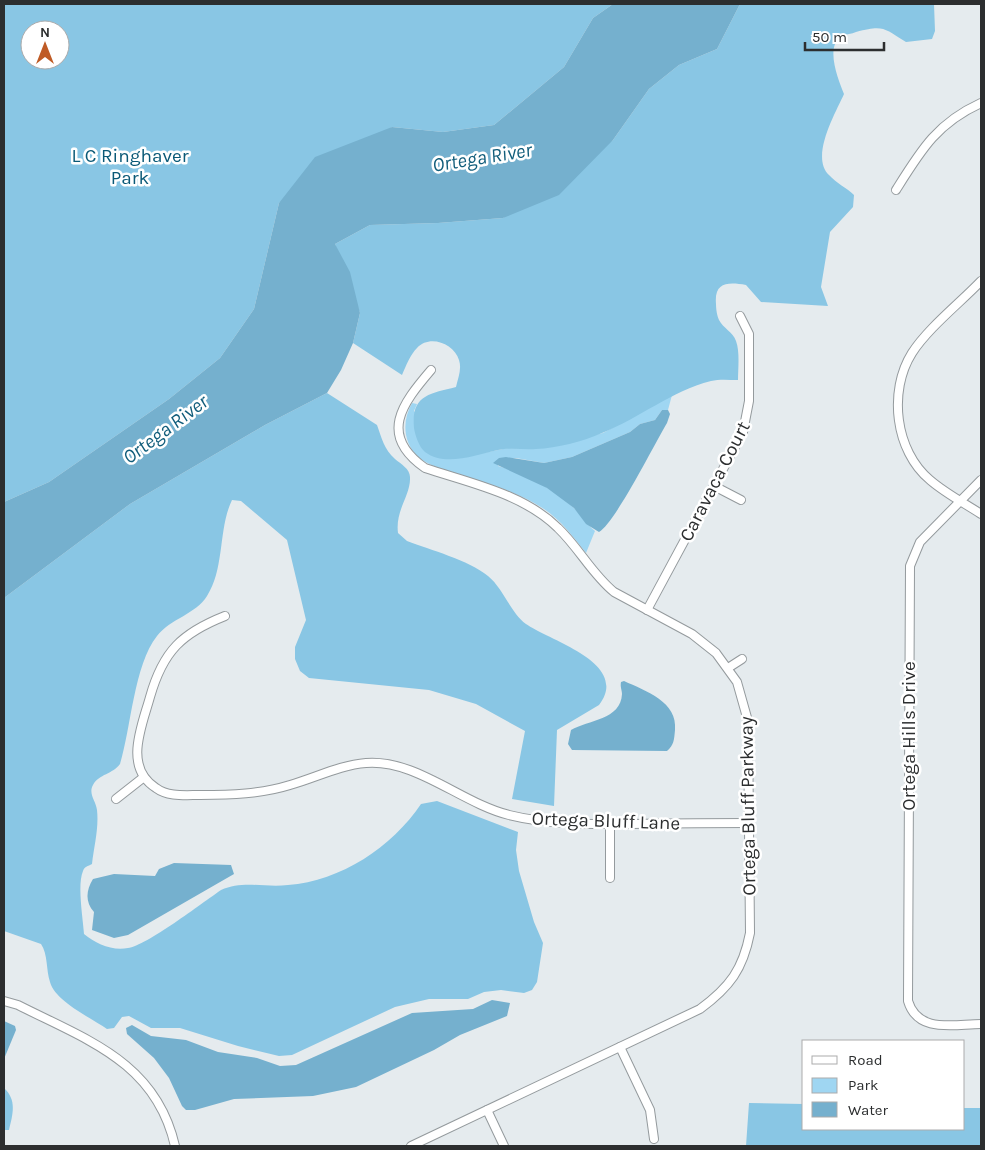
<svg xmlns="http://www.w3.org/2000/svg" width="985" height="1150" font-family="Karla,sans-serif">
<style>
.green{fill:#9fd6f2}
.forest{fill:#89c6e4;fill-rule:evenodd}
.water{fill:#75b0ce}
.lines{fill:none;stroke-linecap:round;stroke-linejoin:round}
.minor-casing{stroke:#949a9d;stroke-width:10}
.minor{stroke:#fff;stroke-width:8}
.labels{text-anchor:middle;stroke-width:5;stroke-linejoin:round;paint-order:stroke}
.park-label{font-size:19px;fill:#0a5977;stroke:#fff}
.street-label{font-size:19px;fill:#2c2e2f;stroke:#fff}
.water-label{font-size:20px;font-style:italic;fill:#115d7b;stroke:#fff}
</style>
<rect width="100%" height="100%" fill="#e5ebee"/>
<path class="green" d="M672,395l-4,15h-6l-7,10 -15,4 -10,8 -58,25 -28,6 -28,-5h-17l-1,8c26,7 56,23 76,42 8,7 12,16 21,23l-9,22c-12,-15 -25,-33 -42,-44 -25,-17 -56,-25 -85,-35 -13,-4 -31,-8 -42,-18 -14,-15 -15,-35 -5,-53l5,1 -3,7 39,48 55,-11 26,1 69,-16z"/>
<g class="forest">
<path d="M4,4h609l-20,14 -29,49 -70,58 -51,7 -51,-5 -113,76 -25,106 -34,49 -51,41 -120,83 -45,20zM30,30h30v30h-30z"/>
<path d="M740,4h194l1,27 -3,8 -26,3c-23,-14 -22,-17 -50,-10 -4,2 -10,2 -14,4 -18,10 -3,45 2,58 -9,20 -34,63 -15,81 7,8 18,13 25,20l-1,12 -23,25 -9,55 7,19 -67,-4 -15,-17c-18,-3 -32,-3 -30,19 0,5 1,12 3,16 4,8 14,12 17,21 4,11 2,27 2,39 -9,0 -19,-1 -27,1 -40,10 -71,37 -109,52 -21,9 -44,15 -66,16 -13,1 -25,-2 -38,1 -22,5 -53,17 -73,2 -6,-5 -10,-17 -11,-24 -3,-33 15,-34 42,-41 2,-9 6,-18 3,-27 -5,-16 -29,-26 -42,-12 -7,7 -11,18 -15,27l-49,-32 7,-30 -25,-69 35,-19 68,-2 65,-5 110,-78 36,-51 30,-24 38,-16z"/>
<path d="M327,393l50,32c5,14 7,24 18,34 6,5 15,10 15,18 1,18 -15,33 -12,56l9,8c24,9 61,19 81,35 15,12 22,36 38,48 24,17 105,39 73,81l-42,25 -3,76 -42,-7 13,-68 -49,-27 -47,-14 -120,-12 -9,-7 -5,-12v-12l11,-27 -19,-80 -46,-39 -9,-1c-14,29 -7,68 -25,96 -11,18 -37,23 -50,40 -23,29 -26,92 -37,128 -7,10 -21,10 -27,21 -5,9 3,16 4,25 2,18 -3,36 -5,54 -4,2 -8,3 -9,7 -6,14 0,47 1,63 12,10 28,17 44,14 18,-2 74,-45 93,-58 22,-10 44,-2 67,-5 53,-4 104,-38 133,-81l16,-3 81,31 -2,18 3,21 15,51 9,21 -6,39 -5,8 -8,3 -23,-3 -17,2 -16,7h-39l-34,8 -103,48 -13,1 -41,-10 -58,-18h-29l-22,-12 -7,1 -8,11 -7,1c-16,-11 -52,-28 -57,-47 -4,-12 -2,-28 -9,-38l-37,-13v-333l126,-94 135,-79z"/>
<path d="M4,1088c13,12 9,26 5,42h-5z"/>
<polygon points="749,1103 804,1104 804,1129 964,1129 964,1108 981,1108 981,1146 746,1146"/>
</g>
<g class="water">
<polygon points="613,4 740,4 717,49 679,65 649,89 613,140 559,195 503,218 438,223 370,225 335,244 350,272 360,313 353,343 341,370 327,393 265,425 130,504 4,598 4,502 49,482 169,399 220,358 254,309 279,203 315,157 392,127 443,132 494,125 564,67 593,18"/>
<path d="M662,410h6l2,4 -3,9c-12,20 -52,100 -68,109l-13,-8 -12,-16 -27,-20 -54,-25 6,-5 7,-1 38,6 28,-6 58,-25 10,-8 15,-4z"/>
<path d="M624,681c22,10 54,21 51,49 -1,10 -1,15 -8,21l-95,-1 -4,-6 3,-14c17,-10 50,-10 51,-36 0,-4 -2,-7 -1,-12z"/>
<path d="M174,863l57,2 3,9 -106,61 -14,3 -22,-8 2,-18c-9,-10 -8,-22 -1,-33l21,-5 41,2 4,-7z"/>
<polygon points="492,1000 510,1003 507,1016 460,1035 434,1050 356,1087 313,1096 234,1099 195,1110 186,1110 182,1106 169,1078 154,1058 127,1034 126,1028 132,1025 151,1036 186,1040 218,1052 257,1058 280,1066 296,1065 412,1013 473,1009"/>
<polygon points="4,1021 15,1026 16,1030 4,1059"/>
</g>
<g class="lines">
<defs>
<g id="minor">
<path d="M896,190c25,-40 41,-67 85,-87"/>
<path d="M981,281c-21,22 -53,47 -69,72 -24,38 -17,98 18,127 15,13 34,23 51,34"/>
<path d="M981,480l-61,62 -10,24 -2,435c10,33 46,23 73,23"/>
<polyline points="714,486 741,500"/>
<polyline points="647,610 743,432 749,401 749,334 740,316"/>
<path d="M225,616c-43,17 -62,35 -75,81 -8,29 -27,70 6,91 12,9 29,7 44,7 31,0 61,-1 90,-10 25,-7 50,-20 76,-22 50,-4 95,40 143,52 41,10 82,9 124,9 39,-1 77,-1 116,-1"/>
<polyline points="728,668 742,659"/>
<polyline points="116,799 144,777"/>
<polyline points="610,824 610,878"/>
<path d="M4,1001l14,4c69,35 138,57 157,141"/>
<polyline points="620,1047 650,1110 654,1139"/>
<polyline points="487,1110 504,1146"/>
<path d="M411,1146l289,-137c30,-22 43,-40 50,-76l-2,-212 -11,-39 -21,-29 -24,-19 -78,-42c-22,-18 -35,-44 -56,-64 -34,-34 -88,-45 -133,-60 -47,-33 -23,-64 6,-98"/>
</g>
</defs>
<use href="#minor" class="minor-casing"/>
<use href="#minor" class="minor"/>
</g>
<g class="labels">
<g class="park-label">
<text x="130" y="162">L C Ringhaver<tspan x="130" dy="22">Park</tspan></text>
</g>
<g class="street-label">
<text transform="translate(714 481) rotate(-63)" y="7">Caravaca Court</text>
<text transform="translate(908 736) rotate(-90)" y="7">Ortega Hills Drive</text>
<text transform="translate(747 806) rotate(-91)" y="7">Ortega Bluff Parkway</text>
<text transform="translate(606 820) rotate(2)" y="7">Ortega Bluff Lane</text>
</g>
<g class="water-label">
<text transform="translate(482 157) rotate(-9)" y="7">Ortega River</text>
<text transform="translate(165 429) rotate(-37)" y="7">Ortega River</text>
</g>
</g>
<rect width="985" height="1150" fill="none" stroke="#2c2e2f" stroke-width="10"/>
<rect x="802" y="1040" width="162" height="90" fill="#ffffff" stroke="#ababac"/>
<rect x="812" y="1056" width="25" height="8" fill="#ffffff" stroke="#ababac"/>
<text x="848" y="1065" font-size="15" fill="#2c2e2f">Road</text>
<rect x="812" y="1078" width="25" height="15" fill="#9fd6f2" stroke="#ababac"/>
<text x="848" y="1090" font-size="15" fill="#2c2e2f">Park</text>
<rect x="812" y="1102" width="25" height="15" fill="#75b0ce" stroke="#ababac"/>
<text x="848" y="1115" font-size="15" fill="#2c2e2f">Water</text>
<g transform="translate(45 45)"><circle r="24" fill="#ffffff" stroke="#ababac"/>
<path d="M0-4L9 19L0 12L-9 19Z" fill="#bf5b25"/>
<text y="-8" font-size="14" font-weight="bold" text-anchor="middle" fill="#2c2e2f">N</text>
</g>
<path d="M805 42v8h79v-8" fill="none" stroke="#2c2e2f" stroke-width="2.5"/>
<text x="812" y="42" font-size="15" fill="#2c2e2f" stroke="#ffffff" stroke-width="4" paint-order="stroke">50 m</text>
</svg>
